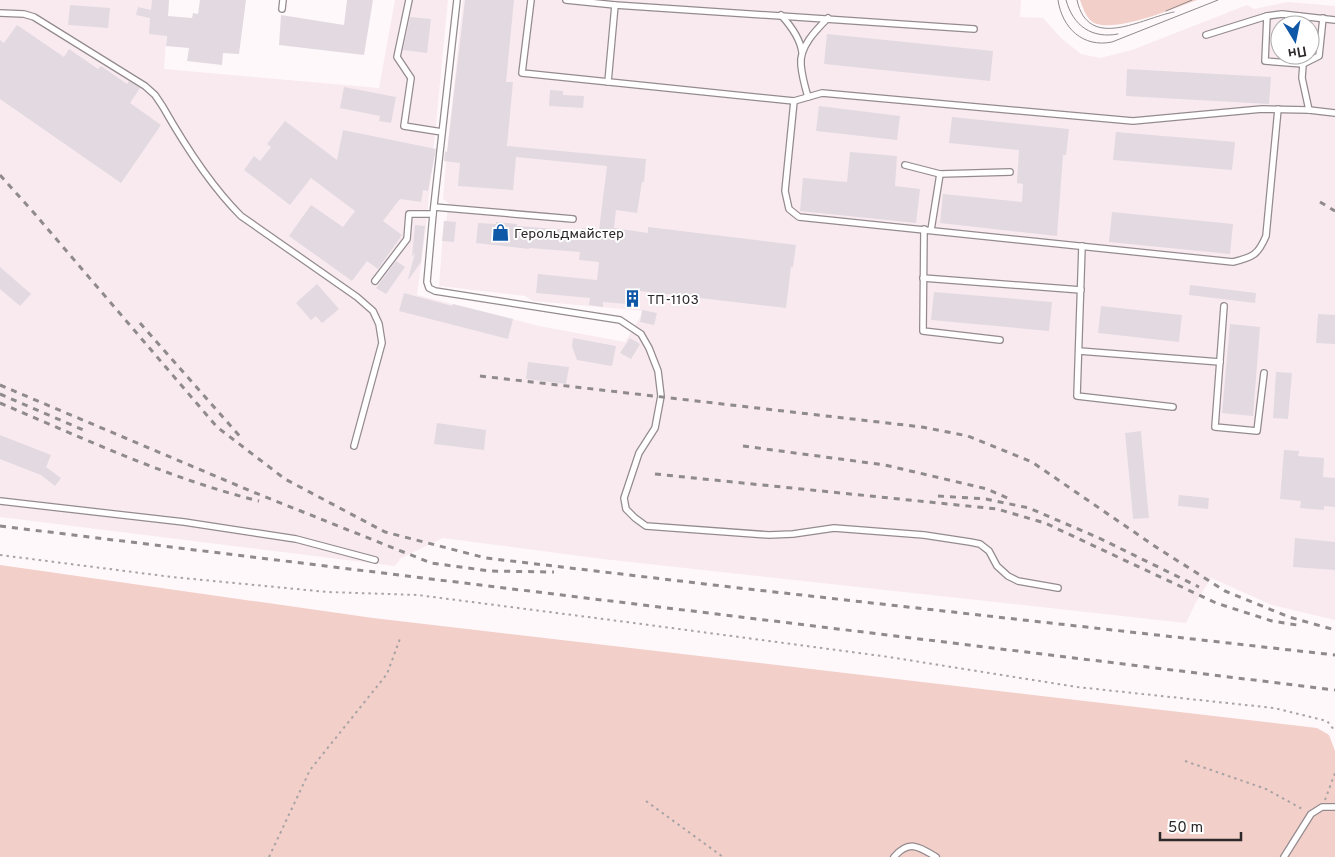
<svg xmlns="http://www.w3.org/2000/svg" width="1335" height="857" font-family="Overpass,sans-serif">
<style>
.built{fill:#f9eaf0;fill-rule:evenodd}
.green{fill:#f3cfc9}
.building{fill:#e2dae0}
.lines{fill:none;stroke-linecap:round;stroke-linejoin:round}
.lane-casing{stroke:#948b8f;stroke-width:8}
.path{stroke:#a8a3a5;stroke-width:2;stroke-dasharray:2.5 4;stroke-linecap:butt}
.lane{stroke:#fff;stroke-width:5.5}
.tram{stroke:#8f8a8b;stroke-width:1}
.rail{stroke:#8f8a8b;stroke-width:3;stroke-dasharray:6 6;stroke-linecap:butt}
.labels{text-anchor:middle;stroke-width:4;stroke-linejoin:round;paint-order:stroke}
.poi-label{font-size:14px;fill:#2d292a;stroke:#fff;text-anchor:start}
</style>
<rect width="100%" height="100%" fill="#fef8fa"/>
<path class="built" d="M0,0h169l-5,69 215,19 16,-88h53l-22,227 -9,68 122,31 86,16 19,-31 -111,-10 -8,-5 -86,-10 5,-65h2l3,-17 -6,-5 3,-37 17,-162h558l-1,17 23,1 18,20 20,16 19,4 32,-8 115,-45 7,4 34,-7 47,4v614l-63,-15 -61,-27 -16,26 -9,19 -583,-64 -160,-21 -42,20 -6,8 -395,-49zM1280,25h30v30h-30zM1141,432l8,85 -16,2 -8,-86z"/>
<g class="green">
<path d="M1080,0h117c-23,8 -80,33 -103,23 -8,-5 -11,-15 -14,-23z"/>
<polygon points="0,565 373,618 1317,728 1329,735 1335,751 1335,857 0,857"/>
</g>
<g class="building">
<polygon points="152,0 169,0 168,16 192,18 193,13 198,14 200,0 246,0 239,54 223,53 222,65 187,61 189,48 166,46 167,36 149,34 150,18 136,15 138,7 151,10"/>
<polygon points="347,0 373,0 364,55 279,45 281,15 344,25"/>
<polygon points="465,0 514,0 506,82 513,82 507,146 646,159 644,182 642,182 637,213 616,210 614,228 648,233 648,227 796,245 793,267 791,267 786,308 640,291 639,305 603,302 603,307 589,305 590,298 536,293 538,274 597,280 599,262 579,260 580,252 529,248 529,249 476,243 478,223 496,224 496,222 517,224 517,226 582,231 582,228 599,230 607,166 516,157 513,190 458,186 460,163 444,161 445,151 447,152"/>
<polygon points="70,5 110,8 108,28 68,25"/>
<polygon points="410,17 431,19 427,53 403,50"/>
<polygon points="17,25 64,57 69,49 98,69 101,66 127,84 129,81 140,88 130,103 161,125 121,183 0,99 0,40 4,43"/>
<polygon points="827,34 993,51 990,81 824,64"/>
<polygon points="1127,69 1271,77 1269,104 1126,96"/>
<polygon points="344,87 396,97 391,123 379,121 380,116 340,108"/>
<polygon points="550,90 563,91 563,95 584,96 583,108 549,106"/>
<polygon points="819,106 900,116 897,140 816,131"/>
<polygon points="952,117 1069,129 1066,155 1063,155 1057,236 940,223 943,194 1022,202 1023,184 1017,183 1019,150 949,143"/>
<polygon points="285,121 337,160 343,130 436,149 428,191 423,190 421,202 400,199 383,221 402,235 378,269 367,261 352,281 289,236 311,205 343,227 355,211 311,178 290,205 244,170 254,156 260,161 271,147 267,144"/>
<polygon points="1116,132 1235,142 1232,170 1113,160"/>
<polygon points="850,152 897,156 895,186 920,189 916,223 800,211 803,178 847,182"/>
<polygon points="1112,212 1233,224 1230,254 1109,242"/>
<polygon points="444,221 456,222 454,242 442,241"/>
<polygon points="415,225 425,226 421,262 409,279 408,279 415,253 412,257"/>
<polygon points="396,261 405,267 386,294 376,288"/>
<polygon points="0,267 31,294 20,306 0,289"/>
<polygon points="317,284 339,309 322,323 316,316 311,320 296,303"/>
<polygon points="1190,285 1256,293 1255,303 1189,295"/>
<polygon points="934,292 1052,302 1049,331 931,320"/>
<polygon points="404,293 452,306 453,304 513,319 508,339 399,311"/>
<polygon points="1101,306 1182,315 1179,342 1098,333"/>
<polygon points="642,310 657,313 654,325 640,322"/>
<polygon points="1318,314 1335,315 1335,344 1316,343"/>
<polygon points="1230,324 1260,327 1253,416 1222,413"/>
<polygon points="573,338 616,346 612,366 577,360 572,346"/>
<polygon points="630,338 640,344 631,359 620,353"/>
<polygon points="528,362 569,367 566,384 526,379"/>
<polygon points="1276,372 1292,373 1288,419 1273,418"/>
<polygon points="437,423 486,430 484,450 434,444"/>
<polygon points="1141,431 1149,518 1133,519 1125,433"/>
<polygon points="0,435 51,455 46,467 61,478 55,486 41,475 0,459"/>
<polygon points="1284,450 1299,451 1298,456 1324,458 1323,477 1335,478 1335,507 1324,506 1324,510 1300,508 1301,501 1280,499"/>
<polygon points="1179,495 1209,498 1208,509 1178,506"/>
<polygon points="1295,538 1335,542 1335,570 1293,567"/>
</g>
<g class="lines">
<defs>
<g id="lane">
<polyline points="409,0 397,57 411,78 404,126 442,132"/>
<polyline points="457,0 433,214 427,282 429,288 435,291 620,320 641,334 649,348 658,371 661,396 655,428 639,453 624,498 626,509 635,518 646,526 769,535 793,534 834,528 924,535 970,542 980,544 989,551 997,566 1008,576 1018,581 1058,588"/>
<polyline points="531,0 522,73 794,101 822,93 1133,121 1262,109 1309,110 1335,113"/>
<polyline points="566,0 615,5 974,29"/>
<polyline points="282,9 283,0"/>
<path d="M0,13l24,1 10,3 111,69 10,9 8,12c21,37 48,79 78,109l116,81 16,14 6,13 3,19 -28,103"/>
<path d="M781,15c10,11 19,23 21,37"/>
<polyline points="1267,16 1265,61 1303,64 1319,56 1323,18"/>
<polyline points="1298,25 1299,16"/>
<polyline points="1206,35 1267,16 1282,14 1335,20"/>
<polyline points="1303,64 1302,78 1309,110"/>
<polyline points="608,82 615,5"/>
<path d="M808,97c-3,-10 -6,-21 -7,-32 -2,-18 15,-35 27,-47"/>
<path d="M794,101l-9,90 4,18 10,8 434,45c20,-5 25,-7 33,-26l12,-127"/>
<polyline points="905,165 940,174 1010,172"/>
<polyline points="434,207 573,219"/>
<polyline points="924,229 923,331 1000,340"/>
<polyline points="931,230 940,174"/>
<polyline points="1082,246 1077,396 1173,407"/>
<polyline points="923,278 1081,290"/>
<polyline points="375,281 407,239 409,214 433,214"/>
<polyline points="1224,306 1215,427 1257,431 1264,373"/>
<polyline points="1079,351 1220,362"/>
<polyline points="0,501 184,522 296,539 375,560"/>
<path d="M894,857c15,-18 26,-10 42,0"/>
<polyline points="1284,857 1311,814 1322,807 1335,807"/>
</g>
</defs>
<use href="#lane" class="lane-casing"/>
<g class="path">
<polyline points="0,555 172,577 327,592 418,595 634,623 889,657 1077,687 1274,708 1327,721 1335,731"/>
<polyline points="1185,761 1266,789 1304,810"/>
<polyline points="1325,800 1335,773"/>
<polyline points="646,801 723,857"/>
<polyline points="269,857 310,770 387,674 401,636"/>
</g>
<use href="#lane" class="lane"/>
<g class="tram">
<path d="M1058,0c4,28 25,48 54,42l106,-42"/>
<path d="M1066,0c7,26 26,39 52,34"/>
<path d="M1077,0c11,52 65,18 97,12"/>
<polyline points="1166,11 1192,0"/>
</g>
<g class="rail">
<polyline points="0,175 34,213 217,427 285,479 385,532 486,558 739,588 1335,655"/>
<polyline points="1320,202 1335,211"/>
<polyline points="140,323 243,440"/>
<polyline points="480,376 922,427 968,436 1032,462 1156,547 1225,591 1289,617 1335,630"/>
<polyline points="0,385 253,492 431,563 490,571 554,572"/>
<polyline points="0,394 88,432"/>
<path d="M0,403c85,36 170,76 259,98"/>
<polyline points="743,446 885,465 987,489 1012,500"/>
<polyline points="655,474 997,509 1045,523 1216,603 1272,621 1297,625"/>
<polyline points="938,496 986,499 1029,508 1099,538 1199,587"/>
<polyline points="0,526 1335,690"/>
</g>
</g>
<defs>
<symbol id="shop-bare" viewBox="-9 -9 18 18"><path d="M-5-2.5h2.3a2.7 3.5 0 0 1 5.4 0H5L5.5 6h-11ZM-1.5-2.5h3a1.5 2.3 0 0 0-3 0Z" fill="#0e58a7" stroke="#fff" stroke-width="2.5" paint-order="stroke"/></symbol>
<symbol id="building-bare" viewBox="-9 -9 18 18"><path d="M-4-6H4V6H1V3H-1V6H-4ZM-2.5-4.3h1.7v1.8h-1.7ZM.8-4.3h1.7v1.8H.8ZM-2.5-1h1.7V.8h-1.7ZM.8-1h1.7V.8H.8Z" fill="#0e58a7" stroke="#fff" stroke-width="2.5" paint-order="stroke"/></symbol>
</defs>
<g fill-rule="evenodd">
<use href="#shop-bare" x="488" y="220" width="25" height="25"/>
<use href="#building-bare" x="620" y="286" width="25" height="25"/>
</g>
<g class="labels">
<g class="poi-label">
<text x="514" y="238">Герольдмайстер</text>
<text x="647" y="304">ТП-1103</text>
</g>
</g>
<g transform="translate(1295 40) rotate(170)"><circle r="24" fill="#ffffff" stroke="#aba9aa"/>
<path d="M0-4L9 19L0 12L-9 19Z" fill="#0e58a7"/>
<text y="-8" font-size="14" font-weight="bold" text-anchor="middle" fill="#2d292a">Пн</text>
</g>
<path d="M1160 832v8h81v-8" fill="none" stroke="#2d292a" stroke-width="2.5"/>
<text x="1168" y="832" font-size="15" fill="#2d292a" stroke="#ffffff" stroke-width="4" paint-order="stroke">50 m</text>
</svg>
